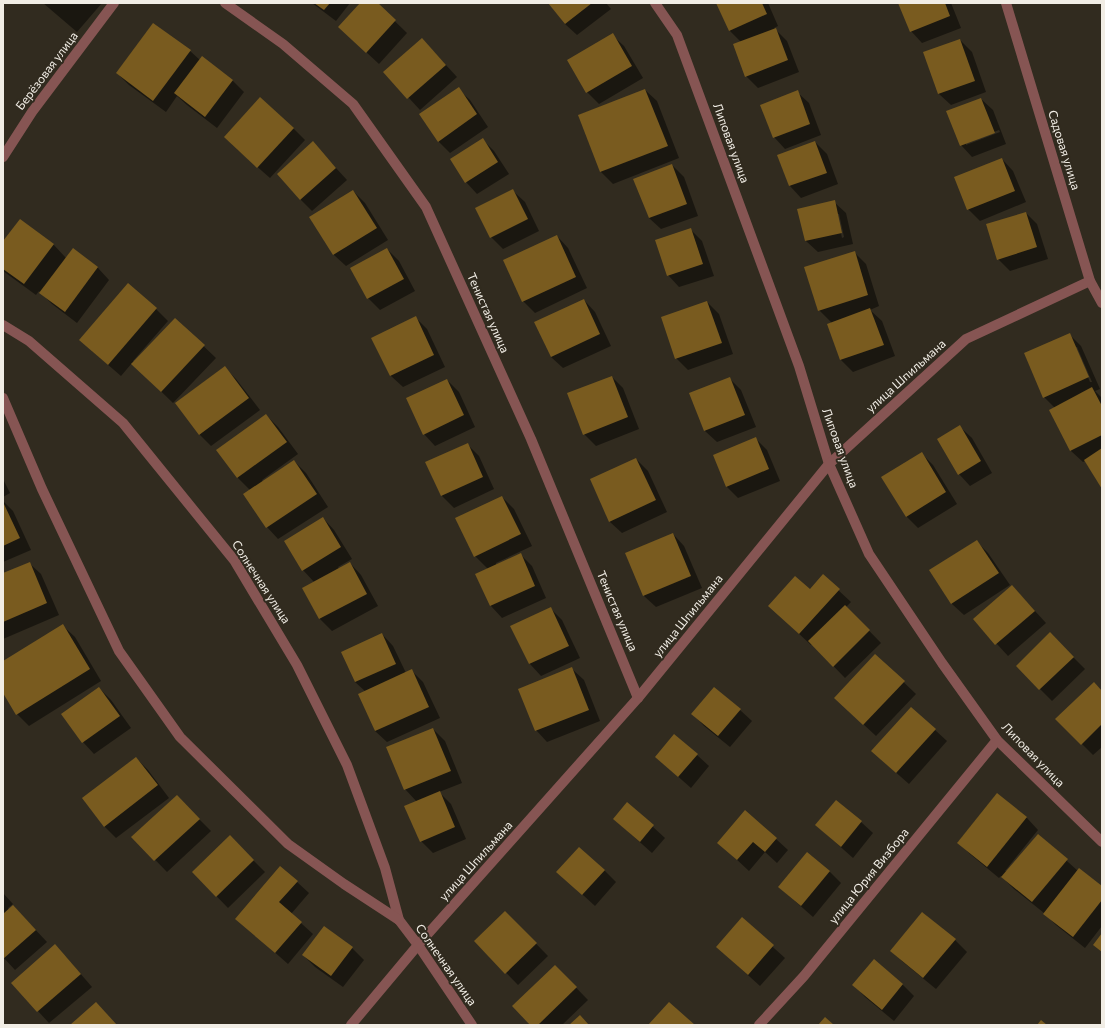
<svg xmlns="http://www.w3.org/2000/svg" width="1105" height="1028" font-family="Commissioner,sans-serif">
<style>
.shadow{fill:#0007;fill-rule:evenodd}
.building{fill:#795b1f}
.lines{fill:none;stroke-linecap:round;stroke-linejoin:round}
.minor{stroke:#865553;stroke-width:10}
.labels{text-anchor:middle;stroke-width:4;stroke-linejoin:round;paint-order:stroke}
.street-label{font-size:12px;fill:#f1ede5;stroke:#312b1f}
</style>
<rect width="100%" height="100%" fill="#312b1f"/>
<g class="shadow">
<polygon points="43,3 102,3 77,32"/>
<polygon points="312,3 350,3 336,21"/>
<polygon points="361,3 376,3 407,33 379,64 351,38"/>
<polygon points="549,3 606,3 611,9 577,35 565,24"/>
<polygon points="717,3 768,3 778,26 774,28 787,41 799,72 758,88 746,76 741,42 730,31"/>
<polygon points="900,3 951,3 961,28 922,43 911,31"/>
<polygon points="153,24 190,51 200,60 233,81 244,92 217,128 187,105 177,96 166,112 129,85 117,73"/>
<polygon points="612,35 624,46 643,78 599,104 587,92"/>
<polygon points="960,40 972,52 986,92 951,105 939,94"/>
<polygon points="433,51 457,77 420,110 385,72"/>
<polygon points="458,89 470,100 488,127 450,153 438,141"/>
<polygon points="645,90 657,101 679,158 613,184 601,172 579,115"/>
<polygon points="797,92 809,103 821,135 785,149 774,137"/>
<path d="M981,99l12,11 13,34 -34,13 -11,-12zM999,130l1,2 -34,13v-2z"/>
<polygon points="293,128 305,140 270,178 237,149"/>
<polygon points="482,139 494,151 509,174 477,194 466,182"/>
<polygon points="815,142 827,154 838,184 801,198 790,186"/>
<polygon points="313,143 347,180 312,211 300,199"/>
<polygon points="1002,159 1013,171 1026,202 980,221 968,209"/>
<polygon points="672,165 684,177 698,216 661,229 649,218"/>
<polygon points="353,191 365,203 388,240 346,266 334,255 311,217"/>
<polygon points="513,191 525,202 539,231 503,249 491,237"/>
<path d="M834,202l12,11 7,31 -35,8 -12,-11zM837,214h2l5,23 -2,1z"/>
<polygon points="1026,213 1037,224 1048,259 1010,271 998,259"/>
<polygon points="690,229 702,241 714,276 679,287 668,275"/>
<polygon points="557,236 568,248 587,288 535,313 523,301"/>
<polygon points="3,243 53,244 66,258 73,249 98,268 109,280 77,323 52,304 39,291 36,295 3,271"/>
<polygon points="387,249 399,261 415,291 380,310 368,298"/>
<polygon points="854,252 866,264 879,306 870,310 882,321 895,356 853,372 841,360 828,325 832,323 819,310"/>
<polygon points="584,300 595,312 611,346 563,368 551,357"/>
<polygon points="707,302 719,314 733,354 688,370 676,358"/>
<polygon points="156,309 168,321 133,361 135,362 175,319 216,358 173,403 132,363 121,376 92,351"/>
<polygon points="416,318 427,329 445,367 403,387 391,376 373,339"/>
<path d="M1069,334l12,12 19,43 -5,2 7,7v89l-17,-26 -2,1 -12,-11 -16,-43 -11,-11zM1075,347h2l15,35h-2z"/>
<polygon points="224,367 236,379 260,410 211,446 200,435 176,403"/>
<polygon points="612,377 623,388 639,429 596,446 584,434"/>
<polygon points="729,378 741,390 756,427 717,442 705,431"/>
<polygon points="447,380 459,392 475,427 435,446 424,434"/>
<polygon points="266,415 278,427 298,454 262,480 263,482 294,461 306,473 328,507 278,539 267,527 245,494 250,490 238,478 218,450"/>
<polygon points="960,427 972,438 992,473 970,486 959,474"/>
<polygon points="756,439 767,450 780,481 738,498 726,486"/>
<polygon points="467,444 479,456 494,489 454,508 442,496 427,462"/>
<polygon points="921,453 933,465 957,504 918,528 906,516"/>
<polygon points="636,459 648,471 667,512 622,533 610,522 591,480"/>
<polygon points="3,479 10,493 3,497"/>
<polygon points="502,497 514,509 532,546 496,563 496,565 520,554 532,566 546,598 502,618 491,606 476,574 488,569 475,556"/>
<polygon points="3,501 13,511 31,550 3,562"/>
<polygon points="323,518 334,530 352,559 338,567 339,569 350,563 361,575 378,606 332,631 320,619 303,588 314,582 303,570"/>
<polygon points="673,534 684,546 702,588 656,607 644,596 626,554"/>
<polygon points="976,541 988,553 1010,585 964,615 952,604 931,570"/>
<polygon points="29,563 41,574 59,615 3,639 3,574"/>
<polygon points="823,576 851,602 846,607 881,643 845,678 812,644 811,645 781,617 810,591"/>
<polygon points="1012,586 1046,623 1008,656 974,619"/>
<polygon points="550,608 562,620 580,658 541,676 530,664 512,626"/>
<polygon points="63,626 75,637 101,681 29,726 17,714 3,691 3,663"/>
<polygon points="382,634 393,646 406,673 412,671 423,682 440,718 387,742 375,731 366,692 355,682"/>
<polygon points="1050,634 1085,669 1052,701 1017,666"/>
<polygon points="875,655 916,694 876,736 847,709"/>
<polygon points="572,669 584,680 600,721 547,742 536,730"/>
<polygon points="99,688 111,700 131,728 94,754 83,742"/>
<polygon points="1102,692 1102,747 1093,755 1057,719"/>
<polygon points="740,710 752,721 730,747 704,726 693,714"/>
<polygon points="433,729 445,741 462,783 439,792 451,804 466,839 433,853 421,841 417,802 405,789"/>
<polygon points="935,730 947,741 909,784 884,762"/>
<polygon points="697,755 709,766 691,788 656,757"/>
<polygon points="136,758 148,770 169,798 116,838 104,826"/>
<polygon points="997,794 1027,818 1038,830 1005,871 1007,872 1038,835 1078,871 1102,887 1102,926 1085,948 1056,925 1044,913 1014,889 1001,876 999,878 970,854 958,842"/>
<polygon points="836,801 861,822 873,833 853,858 816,825"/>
<polygon points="627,803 665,838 652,853 614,819"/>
<polygon points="188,808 211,831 167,872 133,837"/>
<polygon points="230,837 265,872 228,908 193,872"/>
<polygon points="776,839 788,850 777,863 765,852 749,871 719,843"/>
<polygon points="604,870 616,882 595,906 558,872"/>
<polygon points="829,871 841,883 813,917 779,887"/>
<polygon points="297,882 309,893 291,914 313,934 288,964 236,918"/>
<polygon points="3,893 13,904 8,908 9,910 13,906 47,942 15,970 3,957"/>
<polygon points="505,912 548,956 518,985 475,941"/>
<polygon points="923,913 955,940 967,952 936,989 903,962 891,951"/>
<polygon points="742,919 785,958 760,986 729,958"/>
<polygon points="352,948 364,960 343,987 315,967 303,955"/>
<polygon points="66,957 92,987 49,1023 12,983"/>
<polygon points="874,961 903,985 914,996 894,1021 865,997 854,985"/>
<polygon points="555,966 588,1000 562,1025 532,1025"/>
</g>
<g class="building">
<polygon points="314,3 330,3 324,10"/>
<polygon points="360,3 378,3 396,20 366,53 338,27"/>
<polygon points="548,3 592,3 565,24"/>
<polygon points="716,3 762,3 767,14 729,31"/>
<polygon points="898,3 945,3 950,16 910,32"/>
<polygon points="153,23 191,50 153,101 116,73"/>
<polygon points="776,28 788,60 745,77 733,44"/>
<polygon points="613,33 632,66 586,93 567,60"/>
<polygon points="422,38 446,65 407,99 383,72"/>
<polygon points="960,39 975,81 938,94 923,52"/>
<polygon points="202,56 233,80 205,117 174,93"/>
<polygon points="459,87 477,114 438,142 419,114"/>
<polygon points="645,89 668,146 600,172 578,115"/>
<polygon points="798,90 810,124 773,138 760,105"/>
<polygon points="260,97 294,128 257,168 224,137"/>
<polygon points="981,98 995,133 960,146 946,111"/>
<polygon points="483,138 498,162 465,183 450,159"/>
<polygon points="313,141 336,168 300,200 277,174"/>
<polygon points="815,141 827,173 789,186 777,155"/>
<polygon points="1002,158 1015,191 967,210 954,177"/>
<polygon points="672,164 687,204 649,218 633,179"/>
<polygon points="513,189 528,219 490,238 475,208"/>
<polygon points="353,190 377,228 333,255 309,217"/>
<polygon points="835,200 842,233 805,241 797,209"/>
<polygon points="1026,212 1037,247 997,260 986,224"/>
<polygon points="20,219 54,244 24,284 3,269 3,241"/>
<polygon points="691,228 703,264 667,276 655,240"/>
<polygon points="557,235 576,277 522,302 503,260"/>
<polygon points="73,248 98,267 65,312 39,293"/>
<polygon points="387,248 404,279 367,299 350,268"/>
<polygon points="855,251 868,295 818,311 804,267"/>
<polygon points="128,283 157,308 108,365 79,340"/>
<polygon points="584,299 600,334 551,357 534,322"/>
<polygon points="707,301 722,343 675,359 661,317"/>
<polygon points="870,308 884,345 840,360 827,324"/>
<polygon points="416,316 434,355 390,376 371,338"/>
<polygon points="175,318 205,345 161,392 131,364"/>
<polygon points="1070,333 1089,377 1043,398 1024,353"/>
<polygon points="225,366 249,398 199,435 175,403"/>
<polygon points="612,376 628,417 583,435 567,393"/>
<polygon points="730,377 745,415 704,431 689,393"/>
<polygon points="447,379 464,415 423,435 406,398"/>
<polygon points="1092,387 1102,406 1102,435 1070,451 1049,410"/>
<polygon points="266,414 287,442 237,478 216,450"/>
<polygon points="960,425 981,461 958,475 937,439"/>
<polygon points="756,437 769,469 726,487 713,455"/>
<polygon points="468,443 483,477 441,496 425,462"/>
<polygon points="1102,448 1102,489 1084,460"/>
<polygon points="922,452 946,492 906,517 881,477"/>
<polygon points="636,458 656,500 609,522 590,479"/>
<polygon points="294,460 317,494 266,528 243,494"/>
<polygon points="502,496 521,534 474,557 455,518"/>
<polygon points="3,502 20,538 3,546"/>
<polygon points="323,517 341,547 302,571 284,541"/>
<polygon points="673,533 691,576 643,596 625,553"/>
<polygon points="977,540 999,573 951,604 929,570"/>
<polygon points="521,553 535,586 490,606 475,574"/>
<polygon points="30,562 47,603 3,622 3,573"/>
<polygon points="350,562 367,594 319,619 302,588"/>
<polygon points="823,574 840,589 799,634 768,606 795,576 810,589"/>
<polygon points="1012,585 1035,611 995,645 973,619"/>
<polygon points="845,605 870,630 833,667 808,641"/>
<polygon points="551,607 569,646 529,664 510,626"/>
<polygon points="63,624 90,669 16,715 3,693 3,661"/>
<polygon points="1050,632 1074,657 1039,690 1016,666"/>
<polygon points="382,633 396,664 355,682 341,652"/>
<polygon points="875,654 905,681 863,725 834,698"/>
<polygon points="572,667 589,710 535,731 518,689"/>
<polygon points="412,669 429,707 375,731 358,694"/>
<polygon points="1094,682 1102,691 1102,724 1081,745 1055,719"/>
<polygon points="99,687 120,716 82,743 61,714"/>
<polygon points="714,687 741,709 718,736 691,714"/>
<polygon points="911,707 936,729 896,773 871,751"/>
<polygon points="433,728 451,771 404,790 386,747"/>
<polygon points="674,734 698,754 678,777 655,757"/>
<polygon points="136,757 158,785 104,827 82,798"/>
<polygon points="440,791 455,827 420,842 404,806"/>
<polygon points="997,793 1027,817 987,867 957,843"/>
<polygon points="177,795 200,819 154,861 131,837"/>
<polygon points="836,800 862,821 841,847 815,825"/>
<polygon points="627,802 654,825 640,842 613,819"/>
<polygon points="745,810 777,838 765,852 753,842 737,860 717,843"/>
<polygon points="1038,834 1068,859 1032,902 1001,877"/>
<polygon points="230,835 254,860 216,897 192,872"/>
<polygon points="579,847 605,870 582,895 556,872"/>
<polygon points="807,852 830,871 801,906 778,887"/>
<polygon points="280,866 298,881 279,902 302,922 275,953 235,919"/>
<polygon points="1079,868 1102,886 1102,900 1073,937 1043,914"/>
<polygon points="13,905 36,930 3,959 3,914"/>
<polygon points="505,911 537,943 505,974 474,941"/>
<polygon points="922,912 956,939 923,978 890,951"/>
<polygon points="742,917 774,945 748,975 716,947"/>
<polygon points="324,926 353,947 331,976 302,955"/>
<polygon points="1102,933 1102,952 1093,945"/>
<polygon points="55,944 81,974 37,1012 11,983"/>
<polygon points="874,959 903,984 882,1010 852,985"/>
<polygon points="555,965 577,987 538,1025 530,1025 512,1006"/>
<polygon points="96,1002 117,1025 70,1025"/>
<polygon points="669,1002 695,1025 648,1025"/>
<polygon points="580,1015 589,1025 569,1025"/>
<polygon points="825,1017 834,1025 818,1025"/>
<polygon points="1041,1020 1047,1025 1037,1025"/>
</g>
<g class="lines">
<g class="minor">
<polyline points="225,3 283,44 353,104 426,207 531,439 638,698"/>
<polyline points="655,3 677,35 799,366 829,464 869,554 942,663 997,740 1102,842"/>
<polyline points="1006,3 1090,281 1102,303"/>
<polyline points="3,157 32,112 114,3"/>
<polyline points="3,325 29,341 123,423 234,560 297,665 347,765 385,868 399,920 418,945 472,1025"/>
<polyline points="3,398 42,489 119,651 180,737 288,844 344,884 399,920"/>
<polyline points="351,1025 418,945 638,698 829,464 966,339 1090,281"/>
<polyline points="759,1025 804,976 997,740"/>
</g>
</g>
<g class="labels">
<g class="street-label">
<text transform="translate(47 71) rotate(-53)" y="4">Берёзовая улица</text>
<text transform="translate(731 143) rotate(70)" y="4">Липовая улица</text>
<text transform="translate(1064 150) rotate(73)" y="4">Садовая улица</text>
<text transform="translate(488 313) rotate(66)" y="4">Тенистая улица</text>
<text transform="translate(906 376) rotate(-42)" y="4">улица Шпильмана</text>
<text transform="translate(840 448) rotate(70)" y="4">Липовая улица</text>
<text transform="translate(261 582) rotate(57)" y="4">Солнечная улица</text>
<text transform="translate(617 611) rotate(67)" y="4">Тенистая улица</text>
<text transform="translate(688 616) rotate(-51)" y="4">улица Шпильмана</text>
<text transform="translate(1033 755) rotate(46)" y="4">Липовая улица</text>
<text transform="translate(476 861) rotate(-48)" y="4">улица Шпильмана</text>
<text transform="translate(869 876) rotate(-51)" y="4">улица Юрия Визбора</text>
<text transform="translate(446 965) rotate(55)" y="4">Солнечная улица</text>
</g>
</g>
<rect width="1105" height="1028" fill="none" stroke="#f1ede5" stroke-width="8"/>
</svg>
